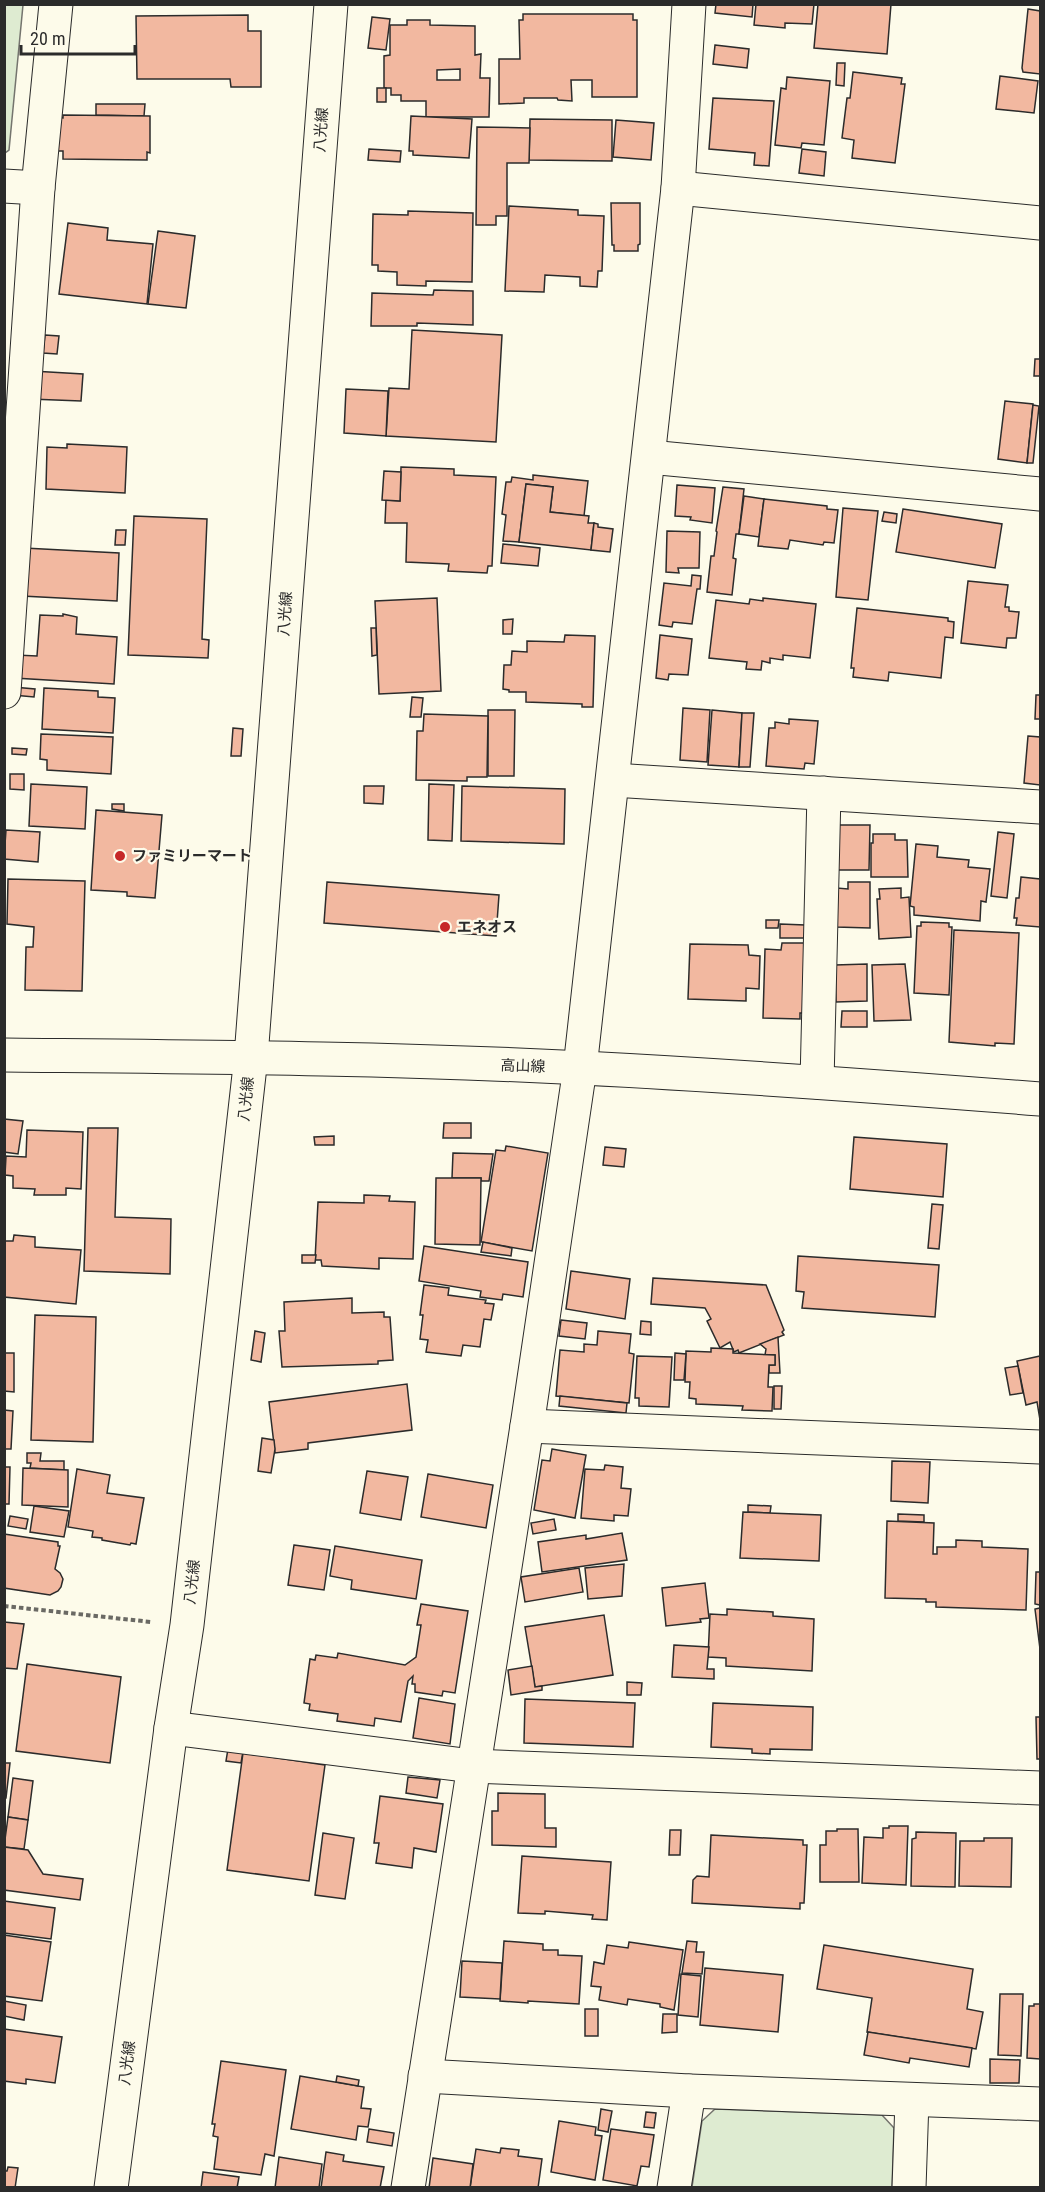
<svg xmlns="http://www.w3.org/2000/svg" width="1045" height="2192" font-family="'Roboto Condensed','Noto Sans JP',sans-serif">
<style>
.green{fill:#deebd1;stroke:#74746e;stroke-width:1.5}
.building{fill:#f2b8a0;stroke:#2b2b2b;stroke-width:1.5;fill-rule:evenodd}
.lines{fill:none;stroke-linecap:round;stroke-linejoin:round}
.minor-casing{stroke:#2b2b2b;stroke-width:35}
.tertiary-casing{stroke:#2b2b2b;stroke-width:35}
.path{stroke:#6a6964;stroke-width:4;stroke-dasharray:4.5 3;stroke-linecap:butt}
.minor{stroke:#fdfbea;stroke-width:33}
.tertiary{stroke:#fdfbea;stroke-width:33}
.poi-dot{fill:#c62828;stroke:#fdfbea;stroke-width:2}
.labels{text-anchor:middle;stroke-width:4.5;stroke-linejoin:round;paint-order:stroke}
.street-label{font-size:15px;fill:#2b2b2b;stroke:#fdfbea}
.poi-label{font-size:15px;font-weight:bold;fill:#2b2b2b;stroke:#fdfbea;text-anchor:start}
</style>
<rect width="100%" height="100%" fill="#fdfbea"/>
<g class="green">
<polygon points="5,4 23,5 9,150 5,153"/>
<polygon points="715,2109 882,2115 894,2128 892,2187 692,2187 702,2121"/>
</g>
<g class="building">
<polygon points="716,4 753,4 752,17 715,13"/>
<polygon points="756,4 814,4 812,24 785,23 785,28 754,25"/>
<polygon points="818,4 891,4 887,54 814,48"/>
<polygon points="1028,9 1040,11 1040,74 1023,72 1022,68"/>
<polygon points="523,14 633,14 633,20 637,20 637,97 592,97 592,80 571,80 572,101 558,100 557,98 524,98 524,103 499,104 499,59 520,59 519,20 523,20"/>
<polygon points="248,15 248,31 261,31 261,87 231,87 230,79 137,79 136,16"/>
<polygon points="372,17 390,19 386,50 368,48"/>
<path d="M407,20h23v5l45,1v29l6,-1 -1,24h10l-1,39h-63v-16h-25v-6h-10v-7h-7v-32l6,-1v-30h17zM460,69v11h-23v-10z"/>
<polygon points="715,45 749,49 747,68 713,64"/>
<polygon points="837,63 845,63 844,86 836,85"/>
<polygon points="853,72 902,78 901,84 905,84 895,163 852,158 854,140 842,138 847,98 850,98"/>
<polygon points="1000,76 1038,81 1034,113 996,109"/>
<polygon points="787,77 830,81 824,145 802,143 801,148 775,145 781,88 786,89"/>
<rect x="377" y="88" width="9" height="14"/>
<polygon points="713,98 774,101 769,166 754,165 755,153 709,149"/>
<polygon points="96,104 145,104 144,116 96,115"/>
<polygon points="63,115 150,116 150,153 147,152 147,160 63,159 63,151 53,151 53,117 63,118"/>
<polygon points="411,116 472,119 469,158 413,155 413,151 409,151"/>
<polygon points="530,119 612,120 612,161 529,160"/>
<polygon points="616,120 654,123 651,160 613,157"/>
<polygon points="477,127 530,128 529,163 507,163 507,216 496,216 496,225 476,225"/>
<polygon points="369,149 401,151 400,162 368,160"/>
<polygon points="802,149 826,152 824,176 799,173"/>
<polygon points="611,203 640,203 640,244 638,245 638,251 614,251 614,245 612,245"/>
<polygon points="509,206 578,210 578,215 604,216 602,271 598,271 597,287 580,286 580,277 545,275 544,292 505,291"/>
<polygon points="408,211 473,213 472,282 426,281 426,286 397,285 397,272 378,271 378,265 372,265 373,214 408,215"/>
<polygon points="68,223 108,228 107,240 153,244 147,304 59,294"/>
<polygon points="158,231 195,236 186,308 148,304"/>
<polygon points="434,290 473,291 473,325 417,323 417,326 371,326 372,293 433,295"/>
<polygon points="412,330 502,335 496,442 386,436 389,388 409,389"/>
<polygon points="45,335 59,336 57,354 43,353"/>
<polygon points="1035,359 1040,359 1040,376 1034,376"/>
<polygon points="32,371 83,374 81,401 30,399"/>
<polygon points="346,389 388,391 386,436 344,433"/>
<polygon points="1005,401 1033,404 1027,463 998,459"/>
<polygon points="1033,405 1039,406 1033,463 1027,463"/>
<polygon points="67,444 127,447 125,493 46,489 47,447 67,448"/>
<polygon points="401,467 454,469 454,475 496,477 492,566 488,566 487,573 448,571 449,564 406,562 407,523 385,523 386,500 400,501"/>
<polygon points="384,471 401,472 400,501 382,500"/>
<polygon points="533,475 588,481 584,516 550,512 553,487 526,484 519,542 503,541 506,515 502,514 506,482 511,482 512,477 533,480"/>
<polygon points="526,484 553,487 550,512 589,516 588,523 594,523 591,550 519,542"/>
<polygon points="677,485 715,488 712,523 690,520 691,517 675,516"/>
<polygon points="723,487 744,489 739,534 736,534 733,558 736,559 732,595 707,592 711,556 714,556 717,532 716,531"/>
<polygon points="744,496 764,499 759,537 739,534"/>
<polygon points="764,499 827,506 827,509 838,510 834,543 824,542 823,545 790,540 788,549 758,546"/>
<polygon points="843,508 878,511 868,600 836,597"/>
<polygon points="903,509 1002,524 995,568 896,552"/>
<polygon points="884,512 897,514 896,523 882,521"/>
<polygon points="134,516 207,519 202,639 209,640 208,658 128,655"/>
<polygon points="594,523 598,524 598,527 613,529 610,552 591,550"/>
<polygon points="116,530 126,530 125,545 115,545"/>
<polygon points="667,531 700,532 699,568 678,568 679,573 666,572"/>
<polygon points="503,544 540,548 538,566 501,563"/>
<polygon points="24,548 119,553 117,601 22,596"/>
<polygon points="692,575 701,576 700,589 697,589 692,624 673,622 672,627 659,625 664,583 691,586"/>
<polygon points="968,581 1008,585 1005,607 1009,607 1009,611 1019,612 1016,638 1007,638 1006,648 961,643"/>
<polygon points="437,598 441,691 379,694 375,601"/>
<polygon points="763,598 816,604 810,658 783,655 783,660 770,658 770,663 762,661 761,670 746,669 747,662 709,658 716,600 749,604 750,599 763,601"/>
<polygon points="857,608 948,618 948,621 954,622 953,638 945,637 941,678 889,672 888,681 853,677 854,668 851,668"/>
<polygon points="63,614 77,617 76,634 117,637 114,684 14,678 16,655 37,656 40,615 63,616"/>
<polygon points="513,619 512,634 503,634 503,620"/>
<polygon points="371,628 376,628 377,655 372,656"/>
<polygon points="565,635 595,636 593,707 582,707 582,704 526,702 526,692 509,692 509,690 503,689 504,665 511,665 512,651 527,652 527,641 564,642"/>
<polygon points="660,635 692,639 688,675 669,674 668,680 656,678"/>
<polygon points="13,687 35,689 34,697 13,695"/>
<polygon points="44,688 98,691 98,697 115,698 113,733 42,729"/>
<polygon points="1036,695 1040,695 1040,719 1035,719"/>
<polygon points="412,697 423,698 421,717 410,717"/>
<polygon points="683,708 710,710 707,762 680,760"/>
<polygon points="488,710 515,710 514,776 488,776"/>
<polygon points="712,710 742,713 739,767 708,765"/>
<polygon points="742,713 754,713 750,767 739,767"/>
<polygon points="424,714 488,716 487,777 467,777 467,781 416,780 417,731 423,731"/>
<polygon points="789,719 818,721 814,764 805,763 804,769 766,766 769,728 775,728 775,722 789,724"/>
<polygon points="233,728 243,729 241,756 231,756"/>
<polygon points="41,734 113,737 111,774 47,770 47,760 40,759"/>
<polygon points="1028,736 1040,737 1040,785 1024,783"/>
<polygon points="12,748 27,749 26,755 12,754"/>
<polygon points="10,774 24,774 24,790 10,789"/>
<polygon points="31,784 87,787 85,829 29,826"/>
<polygon points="429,784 454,785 452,841 428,840"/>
<polygon points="364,786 384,786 383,804 364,803"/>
<polygon points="462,786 565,789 564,844 461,841"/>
<polygon points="112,804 124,804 124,811 112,809"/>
<polygon points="96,810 162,815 155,898 127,896 127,892 91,890"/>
<polygon points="837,825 870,825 869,870 837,870"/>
<polygon points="6,830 40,832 38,862 4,859"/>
<polygon points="998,832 1014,834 1007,898 991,896"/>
<polygon points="873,834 895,834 895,840 907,840 908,877 871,877 871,843 873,843"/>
<polygon points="916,844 938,846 937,857 969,860 968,867 990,869 986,902 981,901 980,921 914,915 914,907 910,906"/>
<polygon points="1021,877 1040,879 1040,927 1016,925 1017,918 1014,918 1016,898 1019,898"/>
<polygon points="8,879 85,881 82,991 25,990 26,947 33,947 34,927 7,924"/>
<polygon points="327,882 499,895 496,936 324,923"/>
<polygon points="848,882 870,882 870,928 836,927 837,888 848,889"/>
<polygon points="901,888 901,898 909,897 911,937 879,939 877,899 880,899 879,889"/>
<polygon points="766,920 779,920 778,928 766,928"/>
<polygon points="921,922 949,923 949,927 952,927 949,995 914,993 917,926 921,926"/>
<polygon points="780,924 805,925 805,938 780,938"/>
<polygon points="954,930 1019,933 1014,1044 995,1043 995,1046 949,1042"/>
<polygon points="782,943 805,943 803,1013 800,1013 800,1019 763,1018 765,949 781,950"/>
<polygon points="690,944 748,945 749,955 760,956 759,989 746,988 746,1001 688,999"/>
<polygon points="867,964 867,1001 836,1002 835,965"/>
<polygon points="905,964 911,1020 874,1021 872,965"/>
<polygon points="842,1011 867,1011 867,1027 841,1027"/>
<polygon points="4,1119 23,1121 18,1154 4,1152"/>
<polygon points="444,1123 471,1123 471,1138 443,1138"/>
<polygon points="88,1128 118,1128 115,1217 171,1219 170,1274 84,1271"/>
<polygon points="27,1130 83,1132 81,1189 66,1188 66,1195 34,1195 35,1189 13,1188 13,1176 5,1175 6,1156 26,1157"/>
<polygon points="334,1136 334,1145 315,1145 314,1137"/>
<polygon points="854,1137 947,1144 943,1197 850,1189"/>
<polygon points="506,1146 548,1153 532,1251 481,1242 496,1150 505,1151"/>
<polygon points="605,1147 626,1149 624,1167 603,1165"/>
<polygon points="453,1153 493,1154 489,1181 481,1181 481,1178 452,1178"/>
<polygon points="436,1178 481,1178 480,1245 435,1244"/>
<polygon points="364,1195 390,1196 389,1201 415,1202 413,1259 379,1258 379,1269 322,1266 321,1260 315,1260 318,1202 364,1203"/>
<polygon points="932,1204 943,1205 939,1249 928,1248"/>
<polygon points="14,1235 35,1237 35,1247 81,1250 76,1304 4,1297 4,1241 13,1241"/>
<polygon points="483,1242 512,1248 511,1256 481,1252"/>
<polygon points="424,1246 528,1262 523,1297 503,1294 502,1300 480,1297 481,1291 419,1281"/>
<polygon points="302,1255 316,1255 315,1263 302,1263"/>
<polygon points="798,1256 939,1265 935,1317 802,1308 804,1292 796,1291"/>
<polygon points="571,1271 630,1279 625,1319 566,1309"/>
<polygon points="653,1278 766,1285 784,1330 782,1332 784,1335 739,1353 738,1350 734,1352 730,1342 720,1348 707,1321 711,1319 705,1308 651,1304"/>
<polygon points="424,1285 449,1288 448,1295 486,1300 485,1303 494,1304 491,1320 484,1319 480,1347 463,1345 461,1356 426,1352 428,1340 420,1339 423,1315 420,1315"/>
<polygon points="352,1298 352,1313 384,1312 384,1317 390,1317 393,1360 378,1361 378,1364 282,1367 279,1331 285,1331 284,1302"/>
<polygon points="35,1315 96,1317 93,1442 31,1440"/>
<polygon points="561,1320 587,1323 585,1339 559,1336"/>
<polygon points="641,1321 651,1322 651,1335 640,1334"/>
<polygon points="255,1331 265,1333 261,1362 251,1360"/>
<polygon points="598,1331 631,1334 629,1353 634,1354 629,1403 556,1396 560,1350 584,1352 584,1344 597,1345"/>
<polygon points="778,1337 780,1373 769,1373 769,1365 775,1365 775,1355 765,1355 766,1349 760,1344"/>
<polygon points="711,1348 733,1349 733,1353 775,1355 775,1365 769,1365 768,1387 773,1387 772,1411 742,1410 743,1406 696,1404 696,1399 689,1398 690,1382 685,1382 686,1351 711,1352"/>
<polygon points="4,1353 14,1353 14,1392 4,1391"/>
<polygon points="675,1353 686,1354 684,1380 674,1380"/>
<polygon points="637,1356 672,1357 669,1407 639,1406 639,1398 635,1398"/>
<polygon points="1040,1356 1040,1420 1037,1402 1026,1405 1017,1361"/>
<polygon points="1018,1366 1023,1393 1010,1395 1005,1368"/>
<polygon points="407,1384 412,1430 308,1443 308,1449 275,1453 269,1402"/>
<polygon points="774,1386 782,1386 781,1409 774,1409"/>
<polygon points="560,1396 627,1403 626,1413 559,1406"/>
<polygon points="4,1410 13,1411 11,1449 4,1449"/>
<polygon points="262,1438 274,1440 275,1449 271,1473 258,1471"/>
<polygon points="552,1449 586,1455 575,1518 534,1510 542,1460 550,1461"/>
<polygon points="27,1453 41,1453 40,1461 64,1461 64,1470 30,1468 31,1463 27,1463"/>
<polygon points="892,1461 930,1462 928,1503 891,1501"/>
<polygon points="605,1465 623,1467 621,1488 631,1489 628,1516 614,1515 614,1521 581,1518 585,1469 604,1470"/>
<polygon points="4,1467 10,1467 9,1504 4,1504"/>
<polygon points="23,1468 68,1470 68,1507 22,1505"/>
<polygon points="77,1469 110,1475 107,1493 144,1498 136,1544 131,1543 130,1545 102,1540 102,1538 92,1537 93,1531 68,1527"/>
<polygon points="367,1471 408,1477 401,1520 360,1513"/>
<polygon points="428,1474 493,1485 486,1528 421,1517"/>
<polygon points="748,1505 771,1506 770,1513 748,1512"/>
<polygon points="34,1506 69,1511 64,1537 30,1532"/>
<polygon points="743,1512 821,1515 819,1561 740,1558"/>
<polygon points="898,1514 924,1515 924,1522 898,1521"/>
<polygon points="10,1516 28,1519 26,1529 8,1526"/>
<polygon points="554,1519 556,1530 533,1534 531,1523"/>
<polygon points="887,1521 934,1523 933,1554 937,1554 937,1547 956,1547 956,1540 982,1541 982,1547 1028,1549 1026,1610 936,1607 936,1602 926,1602 926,1599 885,1598"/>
<polygon points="622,1533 627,1560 542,1572 538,1542 586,1535 586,1539"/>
<polygon points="4,1534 58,1542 58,1546 60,1546 55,1569 60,1573 63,1579 61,1587 58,1591 50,1595 4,1588"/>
<polygon points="294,1545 330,1550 324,1590 288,1585"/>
<polygon points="335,1546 422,1560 416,1599 351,1589 352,1580 330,1576"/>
<polygon points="624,1564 622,1596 588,1599 585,1568"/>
<polygon points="579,1568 583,1592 525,1602 521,1577"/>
<polygon points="1036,1572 1040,1572 1040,1605 1035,1604"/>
<polygon points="705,1583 709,1618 700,1619 701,1622 666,1626 662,1588"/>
<polygon points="421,1604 468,1611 455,1693 443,1691 442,1696 415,1692 415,1684 412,1684 413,1676 408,1681 401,1722 375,1718 374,1726 337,1721 338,1714 309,1710 310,1704 304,1703 310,1659 315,1660 316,1655 337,1658 338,1653 405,1665 416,1657 421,1625 417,1625"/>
<polygon points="1040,1608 1040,1649 1035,1609"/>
<polygon points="727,1609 773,1612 773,1616 814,1619 812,1671 726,1666 726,1658 708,1657 710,1614 727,1615"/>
<polygon points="604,1615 613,1675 535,1687 525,1627"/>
<polygon points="4,1622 24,1624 17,1669 4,1668"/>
<polygon points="674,1645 709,1647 707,1669 714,1669 714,1679 672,1677"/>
<polygon points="27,1664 121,1677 110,1763 16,1751"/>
<polygon points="532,1666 535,1687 542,1686 542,1690 511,1695 508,1670"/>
<polygon points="627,1682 642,1683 641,1695 627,1695"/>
<polygon points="419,1698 455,1704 450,1744 413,1738"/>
<polygon points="525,1699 635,1703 633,1747 524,1743"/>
<polygon points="713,1703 813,1707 812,1750 770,1749 770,1754 752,1753 752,1749 711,1747"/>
<polygon points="1036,1717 1040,1717 1040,1759 1037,1759"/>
<polygon points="228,1749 243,1752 241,1763 226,1761"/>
<polygon points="243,1753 325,1765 309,1881 227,1870"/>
<polygon points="4,1763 10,1763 6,1798 4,1798"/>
<polygon points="408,1777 440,1780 437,1798 406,1793"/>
<polygon points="13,1778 33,1781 28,1820 8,1817"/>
<polygon points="498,1793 545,1794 545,1828 556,1828 556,1847 492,1845 492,1811 498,1811"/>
<polygon points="380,1796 443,1804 436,1852 414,1848 412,1868 376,1863 379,1843 374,1843"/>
<polygon points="8,1817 28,1820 24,1849 4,1847"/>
<polygon points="889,1826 908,1826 906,1885 862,1883 864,1837 883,1838 883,1828 889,1828"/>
<polygon points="837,1829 858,1829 859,1882 820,1882 820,1845 826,1845 826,1831 837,1831"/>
<polygon points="670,1830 681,1830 680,1855 669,1855"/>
<polygon points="916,1832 956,1833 955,1887 911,1886 912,1839 916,1838"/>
<polygon points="323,1833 354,1838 345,1899 315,1895"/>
<polygon points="711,1835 803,1840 803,1845 807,1845 804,1903 800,1903 800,1909 692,1903 693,1880 697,1876 709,1877"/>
<polygon points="984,1838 1012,1838 1011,1887 959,1886 960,1841 984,1841"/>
<polygon points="4,1847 28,1850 43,1874 83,1879 80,1900 4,1890"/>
<polygon points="522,1856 611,1862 607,1920 592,1919 593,1915 545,1911 545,1914 518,1913"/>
<polygon points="4,1901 55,1908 51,1939 4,1933"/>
<polygon points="4,1935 51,1942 42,2001 4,1996"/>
<polygon points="504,1941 543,1944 543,1950 558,1950 558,1955 582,1956 579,2004 528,2001 528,2003 500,2001"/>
<polygon points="687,1941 697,1942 696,1952 704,1952 702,1974 682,1973"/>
<polygon points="629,1942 683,1950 674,2010 660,2007 660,2004 628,1999 627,2005 599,2000 601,1987 591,1986 594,1962 604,1964 607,1945 628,1948"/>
<polygon points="824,1945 973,1969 967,2009 983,2012 976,2049 867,2032 872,1998 817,1989"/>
<polygon points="462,1961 502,1963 500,1999 460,1997"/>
<polygon points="705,1968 783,1975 778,2032 700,2025"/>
<polygon points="681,1974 701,1976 698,2017 678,2015"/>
<polygon points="1000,1994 1023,1994 1021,2056 998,2055"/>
<polygon points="4,2001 26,2005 24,2020 4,2016"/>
<polygon points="1034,2004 1040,2004 1040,2059 1027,2058 1029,2006 1034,2006"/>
<rect x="585" y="2009" width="13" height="27"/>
<polygon points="663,2014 677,2014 677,2032 662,2033"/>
<polygon points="4,2029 62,2037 55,2083 26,2079 26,2084 4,2081"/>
<polygon points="868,2032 972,2048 969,2067 910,2058 909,2063 864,2055"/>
<polygon points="990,2059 1020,2060 1019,2083 990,2083"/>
<polygon points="221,2061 286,2070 274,2156 265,2154 261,2175 214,2169 218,2137 213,2136 215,2124 212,2124"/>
<polygon points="300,2076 364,2087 361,2108 371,2109 368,2127 358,2126 356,2140 291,2129"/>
<polygon points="337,2076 359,2080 358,2086 336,2082"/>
<polygon points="601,2109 612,2111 608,2132 598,2130"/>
<polygon points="646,2112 656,2113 654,2128 644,2127"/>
<polygon points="559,2121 596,2127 595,2135 602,2136 595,2180 551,2172"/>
<polygon points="369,2129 394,2133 392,2146 367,2142"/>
<polygon points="611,2129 654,2135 649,2167 641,2166 637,2186 603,2180"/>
<polygon points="501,2148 519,2150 518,2156 542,2159 538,2188 470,2188 476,2149 500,2153"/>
<polygon points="326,2152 344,2155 343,2161 384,2167 380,2188 321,2188"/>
<polygon points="279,2157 322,2164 319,2188 275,2188"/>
<polygon points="433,2158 473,2164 470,2188 429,2188"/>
<polygon points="8,2167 18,2168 15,2188 4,2188 4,2171 7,2171"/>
<polygon points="203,2172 239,2177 237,2188 201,2188"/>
</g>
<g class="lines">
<defs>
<g id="minor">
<polyline points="4,186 38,188"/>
<polyline points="678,188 1040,223"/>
<polyline points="649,457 1040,494"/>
<polyline points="4,692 38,188 56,4"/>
<polyline points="613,780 1040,807"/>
<polyline points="817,1082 824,793"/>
<polyline points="527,1426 1040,1447"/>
<polyline points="171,1728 472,1766 1040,1788"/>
<polyline points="425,2076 689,2091 1040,2104"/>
<polyline points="408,2188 527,1426 580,1068 678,188 689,4"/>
<polyline points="674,2188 689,2091"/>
<polyline points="909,2188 912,2100"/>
</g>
<g id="tertiary">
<path d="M4,1055c193,2 386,3 579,13 153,8 305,19 457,31"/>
<polyline points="111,2188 171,1728 187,1625 251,1057 331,4"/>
</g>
</defs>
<use href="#minor" class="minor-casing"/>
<use href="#tertiary" class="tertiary-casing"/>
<polyline class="path" points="4,1606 151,1622"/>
<use href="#minor" class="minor"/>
<use href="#tertiary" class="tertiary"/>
</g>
<g class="poi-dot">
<circle cx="120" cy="856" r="6"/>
<circle cx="445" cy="927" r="6"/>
</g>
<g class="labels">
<g class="street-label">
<text transform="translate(321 130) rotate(-86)" y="5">八光線</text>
<text transform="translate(285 614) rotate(-86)" y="5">八光線</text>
<text transform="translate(523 1066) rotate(2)" y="5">高山線</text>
<text transform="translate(246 1099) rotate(-84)" y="5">八光線</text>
<text transform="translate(192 1582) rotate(-84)" y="5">八光線</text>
<text transform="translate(127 2063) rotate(-83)" y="5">八光線</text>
</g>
<g class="poi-label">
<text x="132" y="861">ファミリーマート</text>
<text x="457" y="932">エネオス</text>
</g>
</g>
<rect width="1045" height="2192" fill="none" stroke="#2b2b2b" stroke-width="12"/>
<path d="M21 45v9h114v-9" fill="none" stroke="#2b2b2b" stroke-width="3"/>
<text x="30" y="45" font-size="18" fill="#2b2b2b" stroke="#fdfbea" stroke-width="4.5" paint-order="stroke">20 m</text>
</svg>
